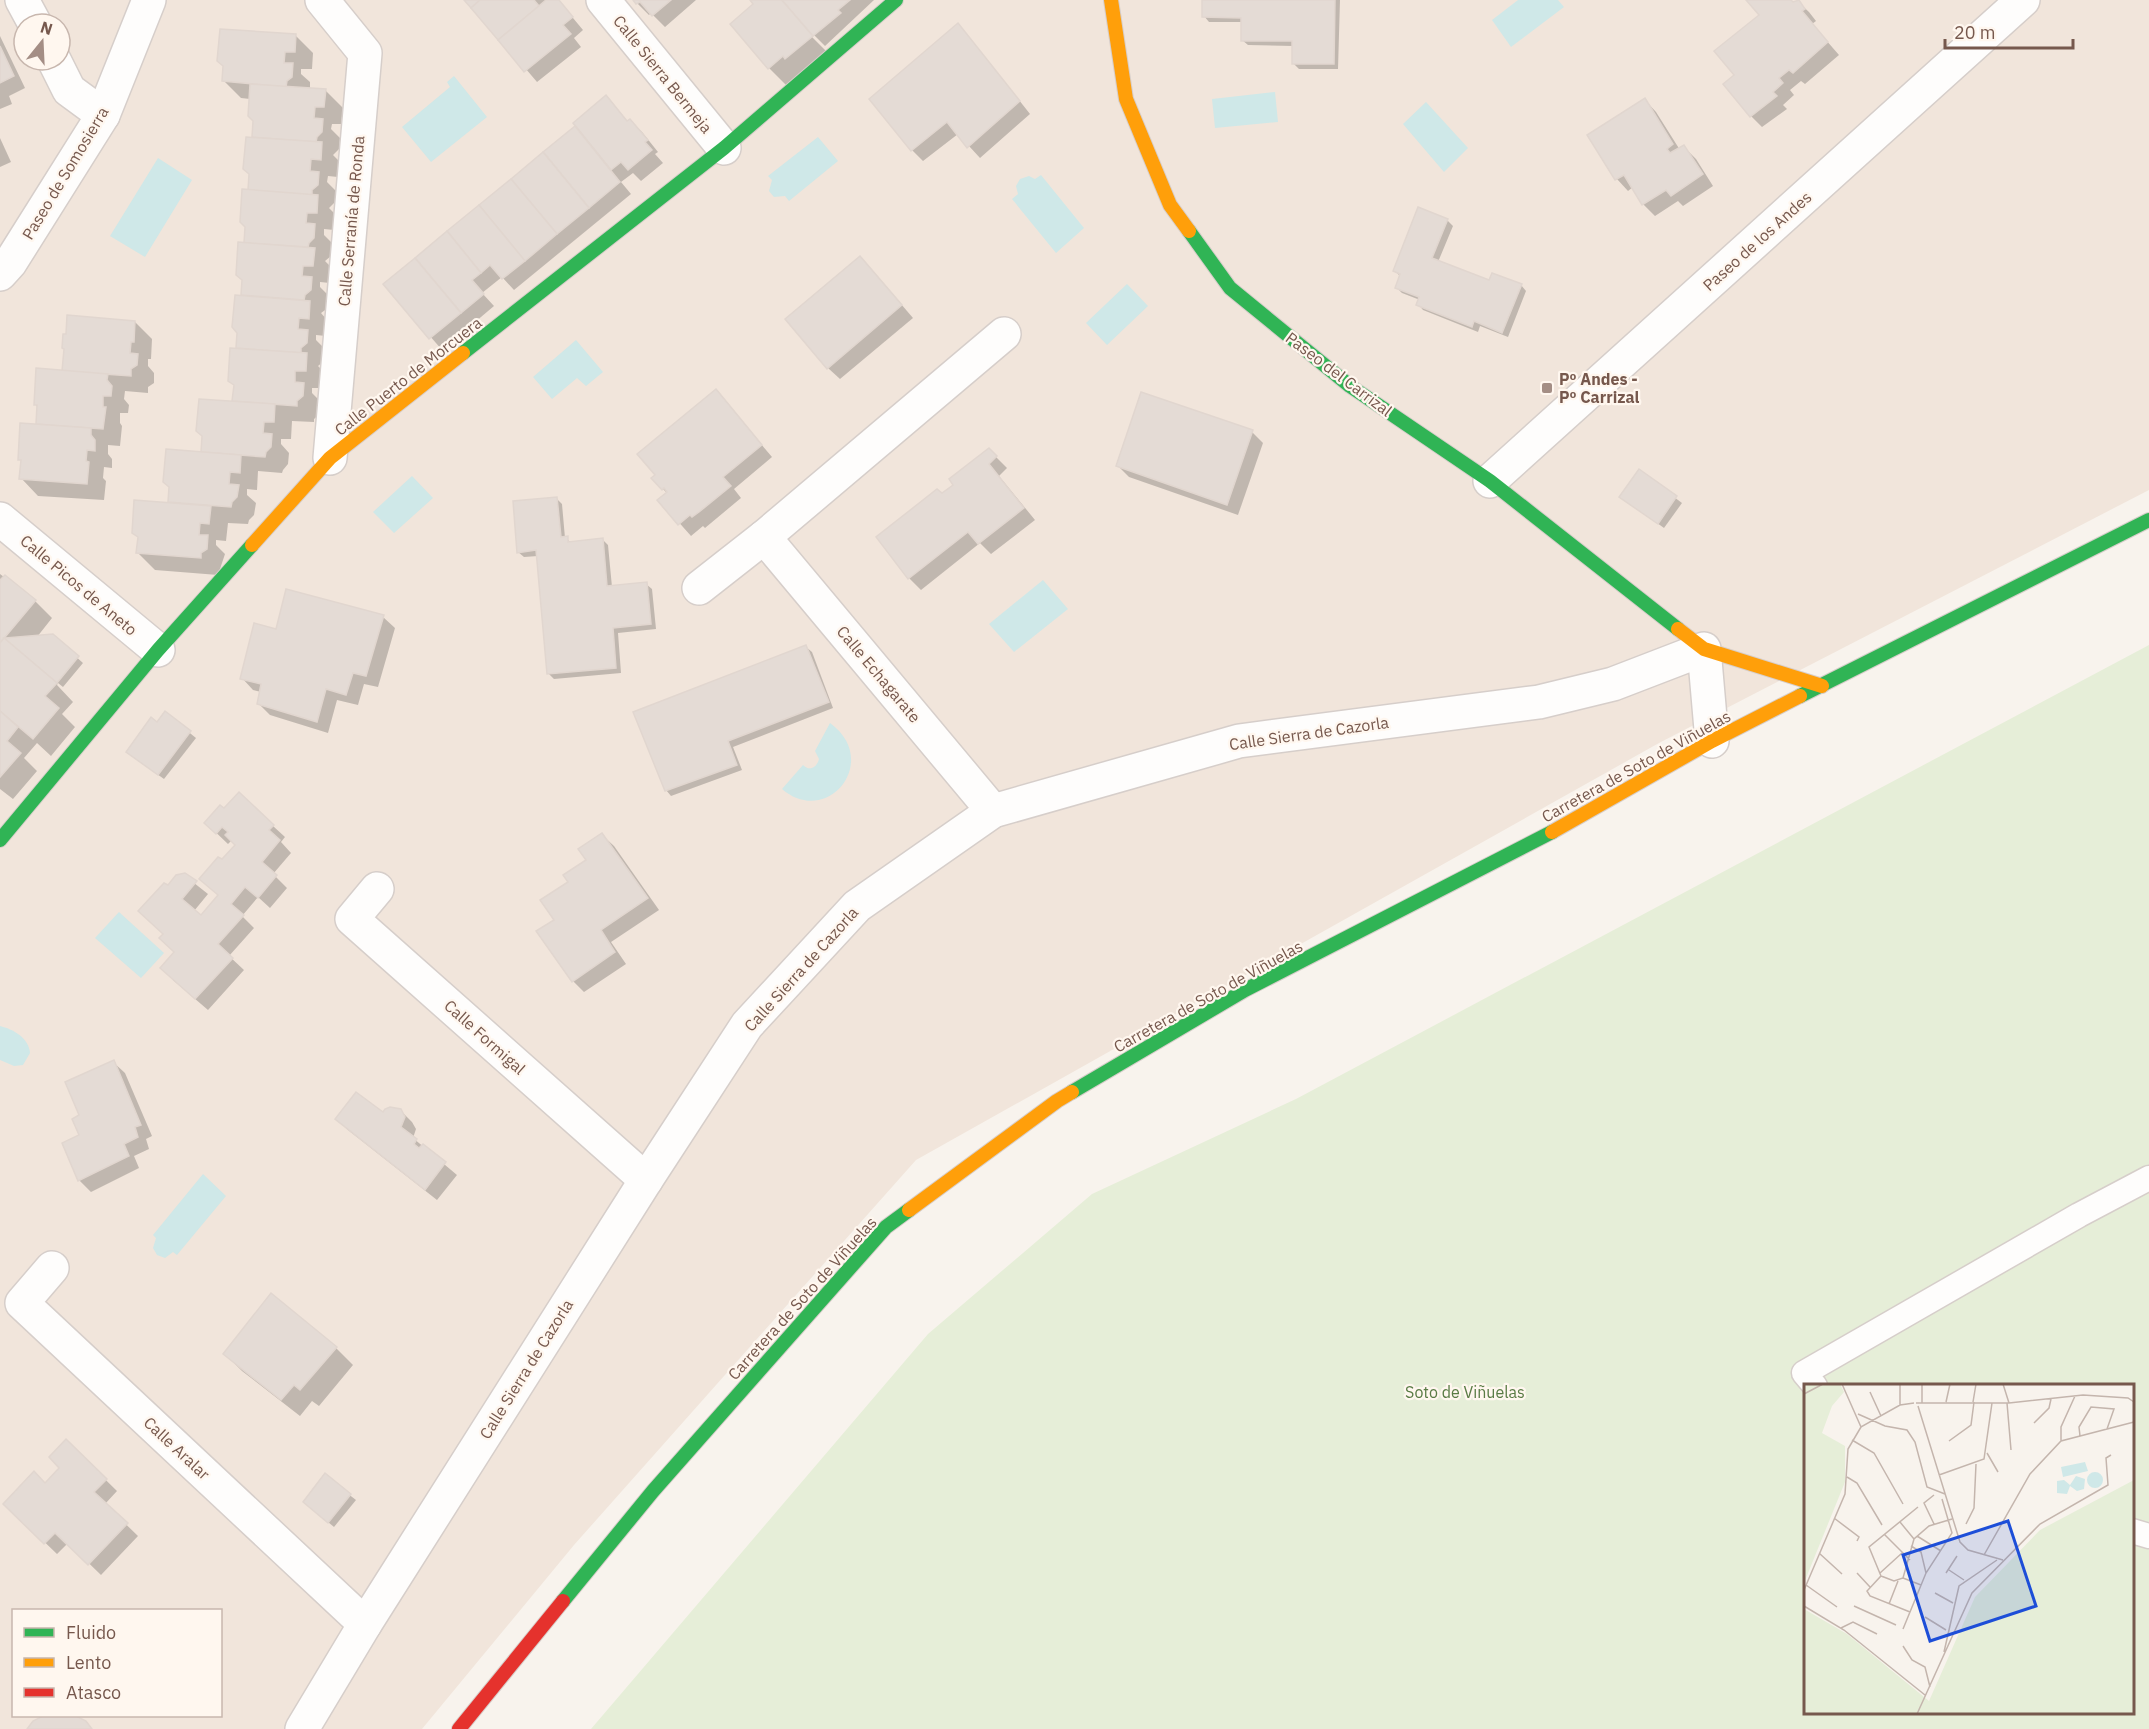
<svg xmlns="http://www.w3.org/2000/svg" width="2149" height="1729" font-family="'IBM Plex Sans',sans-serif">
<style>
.residential{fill:#f1e5db;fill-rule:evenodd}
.green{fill:#e6eed8;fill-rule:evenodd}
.water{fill:#cfe8e8}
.shadow{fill:#0003}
.building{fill:#e4dbd5;stroke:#e1d6cf;stroke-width:1.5}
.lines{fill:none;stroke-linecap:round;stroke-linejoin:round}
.lane-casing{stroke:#d6ceca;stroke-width:27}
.street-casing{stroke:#d6ceca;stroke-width:36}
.fast-casing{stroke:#d7ceca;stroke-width:16}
.slow-casing{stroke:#d7ceca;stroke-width:16}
.jam-casing{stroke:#d7ceca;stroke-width:16}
.lane{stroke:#fefdfc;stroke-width:24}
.street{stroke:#fefdfc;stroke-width:33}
.fast{stroke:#30b455;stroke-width:14}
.slow{stroke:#ff9f0a;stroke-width:14}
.jam{stroke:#e5322d;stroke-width:14}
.poi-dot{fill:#a48e85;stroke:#fff7ef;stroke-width:2}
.labels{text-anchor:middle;stroke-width:4.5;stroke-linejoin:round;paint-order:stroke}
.street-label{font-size:16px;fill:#76584d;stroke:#fff7ef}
.poi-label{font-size:16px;font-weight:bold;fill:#76584d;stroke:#fff7ef;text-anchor:start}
.park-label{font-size:16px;fill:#597b44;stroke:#fff7ef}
.inset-road{fill:none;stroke:#c4b5ad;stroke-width:1.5}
.view{fill:#1d4ed8;fill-opacity:0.15;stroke:#1d4ed8;stroke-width:3}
.inset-edge{fill:none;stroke:#76584d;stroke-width:3}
</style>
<rect width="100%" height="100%" fill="#f8f3ed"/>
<path class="residential" d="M0,0h2149v490l-490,253 -743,417 -342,385 -152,184h-422zM24,24h36v36h-36zM14,1610h206v106h-206z"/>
<path class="green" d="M2149,645v1084h-1558l337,-395 164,-140 204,-95zM1806,1386h326v326h-326z"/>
<g class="water">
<polygon points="1518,0 1558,0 1564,7 1511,47 1492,20"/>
<polygon points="454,76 487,117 431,162 402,127 450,87 447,82"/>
<polygon points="1275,92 1278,122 1215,128 1212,99"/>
<polygon points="1426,102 1468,148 1444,172 1403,124"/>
<polygon points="818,137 838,161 789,201 785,196 774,197 769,191 772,180 768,176"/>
<polygon points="158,158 192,180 145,257 110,236"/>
<polygon points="1041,175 1084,228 1056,253 1012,199 1018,194 1016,186 1020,179 1029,176 1035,179"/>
<polygon points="1127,284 1148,306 1107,345 1086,323"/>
<polygon points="576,340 603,372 586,386 577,378 552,399 533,377"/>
<polygon points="412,476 433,498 394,533 373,512"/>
<polygon points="1043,580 1068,609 1014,652 989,624"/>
<path d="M830,723c52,38 -3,105 -48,66l21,-24c7,7 14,2 16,-6l-4,-8z"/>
<polygon points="119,912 164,953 141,978 95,938"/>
<path d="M0,1026c13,3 29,12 30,27l-7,12 -9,1 -14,-6z"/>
<polygon points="203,1174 226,1196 177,1255 173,1252 165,1258 157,1255 153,1248 156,1238 153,1235"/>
</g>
<g class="shadow">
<polygon points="467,0 558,0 583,30 574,38 581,47 537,82"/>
<polygon points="634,0 696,0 665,27 651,13 649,15"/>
<polygon points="752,0 874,0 825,46 808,29 806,31 829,54 786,85 769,68 755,4"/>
<polygon points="1204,0 1340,0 1338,69 1299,69 1293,63 1293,46 1248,45 1242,40 1243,22 1209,22 1204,16"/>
<polygon points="1748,0 1791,0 1794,3 1797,1 1809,12 1816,21 1812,24 1839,55 1805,84 1801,81 1790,90 1794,95 1783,105 1787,109 1762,127 1751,116 1736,75 1761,15"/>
<polygon points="958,25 969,37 1030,114 980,158 958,134 923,161 912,150"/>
<polygon points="295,35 313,53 312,69 301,69 301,74 310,82 310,89 325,90 343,108 341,124 332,124 331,129 340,138 339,149 333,155 339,161 338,177 328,176 327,182 336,191 335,202 329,208 335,214 334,230 324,229 324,235 332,243 331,256 325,261 331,267 330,283 320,282 320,287 329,296 328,308 321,313 327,320 326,336 316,335 316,340 325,349 324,361 318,366 324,372 323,388 312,388 312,393 321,402 320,414 314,419 314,422 292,421 291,439 281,439 281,444 289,453 288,464 283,470 282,473 258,471 257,490 247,489 247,495 256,503 254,515 249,520 248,524 228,523 226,541 216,540 216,545 225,554 218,575 155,570 138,553 169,504 170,487 202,454 234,403 254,121 250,99 241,98 224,81"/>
<polygon points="0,36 25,88 9,96 12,104 0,109"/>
<polygon points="606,97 628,122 630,121 642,132 658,152 655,154 663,163 641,181 633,173 621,182 631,194 514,290 502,277 482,293 494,306 442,350 385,284 577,126"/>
<polygon points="1645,100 1656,112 1680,150 1684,147 1696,159 1713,186 1683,206 1678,201 1655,216 1643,204 1633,187 1628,191 1617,179 1590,136"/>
<polygon points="0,138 11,162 0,167"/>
<polygon points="1447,220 1453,226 1438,262 1490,282 1521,285 1526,291 1508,337 1480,326 1478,332 1423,310 1418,304 1420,300 1402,293 1397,288 1401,277 1395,271"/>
<polygon points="871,269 913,318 840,379 828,368"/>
<polygon points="135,322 152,339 151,359 148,359 148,366 154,373 154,383 148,387 148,393 125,391 124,399 129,405 128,413 120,413 120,423 122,426 120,446 108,445 108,454 112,459 112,468 104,467 103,478 106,481 104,500 38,496 21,478 22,462 20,459 37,426 38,408 36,405 64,372"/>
<polygon points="716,391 772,457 734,489 741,498 705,528 703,526 691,536 659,500 668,494 663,489"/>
<polygon points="1252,432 1263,443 1238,515 1129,477 1117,465"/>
<polygon points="989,450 1007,468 999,476 1035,520 991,554 980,543 921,590 909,578 941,495 955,485"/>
<polygon points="1639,471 1682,503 1664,528 1621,497"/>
<polygon points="557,499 562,504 565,538 572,543 603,540 608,545 612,587 646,584 652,589 656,629 618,633 621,673 554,679 548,673 538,556 524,557 518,552"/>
<polygon points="0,574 35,601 52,618 37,637 53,636 83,663 63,687 58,683 57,685 73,702 62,714 75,727 51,756 37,743 24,758 37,771 13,799 0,789"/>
<polygon points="383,617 395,628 378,687 364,684 358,705 337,700 328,733 270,715 259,704 261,692 253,690 242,678 277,631"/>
<polygon points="806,647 812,652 833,708 733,747 742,770 671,796 666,790"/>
<polygon points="165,713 196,738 164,779 133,757"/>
<polygon points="206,823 273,826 285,837 281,842 291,853 273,874 287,888 270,908 258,897 242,916 254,928 229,956 244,970 208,1010 173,980 175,952 164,934 168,887 184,875 208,894 194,911 201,918 219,896 222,861 237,845 232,840 228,844"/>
<polygon points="602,835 614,846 659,910 611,942 626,964 584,992 573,981 556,920 570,882 588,861"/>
<polygon points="113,1062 125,1073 152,1136 146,1139 149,1149 134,1156 139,1168 91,1192 79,1180 81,1116"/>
<polygon points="400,1110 412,1122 416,1129 413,1138 457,1175 437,1200 348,1130 337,1119 383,1114"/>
<polygon points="336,1348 353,1365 319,1406 312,1401 300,1416 242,1371 225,1354"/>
<polygon points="66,1441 117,1491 105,1504 138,1536 101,1575 68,1543 57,1554 5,1504 46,1485 61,1468"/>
<polygon points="325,1476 356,1500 334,1527 310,1507"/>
</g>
<g class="building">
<polygon points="464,0 480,0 471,8"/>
<polygon points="480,0 534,0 539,6 498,40 471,8"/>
<polygon points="546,0 559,0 573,17 563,25 571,34 524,72 498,40"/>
<polygon points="633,0 671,0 652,16 640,2 636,4"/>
<polygon points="750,0 782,0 813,36 785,59 783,56 768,69 730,24 753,4"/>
<polygon points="782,0 850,0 838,10 841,13 813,36"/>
<polygon points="1202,0 1335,0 1334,64 1292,64 1292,41 1241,41 1241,18 1202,17"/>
<polygon points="1746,0 1791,0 1793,2 1799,0 1805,9 1802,11 1828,42 1793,73 1789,70 1779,78 1783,83 1773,92 1777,96 1750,117 1723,84 1734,75 1714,51 1759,15"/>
<polygon points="958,23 1020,101 967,148 947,122 911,151 869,99"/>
<polygon points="220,29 296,34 295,52 285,52 284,63 293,63 292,77 287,81 286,87 222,81 223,66 217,61"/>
<polygon points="0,46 14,76 0,83"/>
<polygon points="250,84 326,89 324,107 315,107 314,118 323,119 322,132 317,137 316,142 252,137 253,121 248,116"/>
<polygon points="606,95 627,121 630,119 648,140 645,142 652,150 628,170 621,162 611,170 573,123"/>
<polygon points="1645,98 1673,144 1667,149 1670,153 1684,145 1703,174 1671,196 1666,190 1642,205 1624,175 1615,180 1587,135"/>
<polygon points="575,126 620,182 589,208 543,152"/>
<polygon points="246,137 322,142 321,160 311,159 310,171 319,172 318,185 312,190 312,195 248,190 249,174 243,169"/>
<polygon points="543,152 589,208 557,234 511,179"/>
<polygon points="511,179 557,234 525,261 479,205"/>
<polygon points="242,189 318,195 317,213 307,213 306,223 315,224 314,238 309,243 308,247 244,243 245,227 240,222"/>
<polygon points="479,205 525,261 502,279 490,265 481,273 447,231"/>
<polygon points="1418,207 1448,219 1432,258 1489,280 1492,273 1522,284 1502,333 1474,321 1472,327 1416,305 1419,297 1395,288 1400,274 1393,271"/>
<polygon points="447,231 481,273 472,280 484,294 461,313 415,258"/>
<polygon points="238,242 315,248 313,266 303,266 302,276 312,277 311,290 305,295 304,300 241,295 242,280 236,275"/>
<polygon points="860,256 902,305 827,369 785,319"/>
<polygon points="415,258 461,313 429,339 383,284"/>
<polygon points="235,295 310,301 309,319 299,318 298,329 308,330 307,343 301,348 301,353 236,348 237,333 232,327"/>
<polygon points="67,315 135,321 134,342 131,342 130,353 138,354 137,365 131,369 131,376 62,371 64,349 62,348 63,334 66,334"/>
<polygon points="230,348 307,353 306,371 295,371 295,382 304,383 303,396 297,401 297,406 232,401 234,385 228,381"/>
<polygon points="36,368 108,374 107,380 112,386 111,396 103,396 103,407 106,407 103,429 36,424 37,405 34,405"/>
<polygon points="716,389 762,445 723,477 731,486 699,512 692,517 690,515 678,525 657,500 667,492 664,488 662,490 651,478 655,475 637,454"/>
<polygon points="1141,392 1253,430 1227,505 1116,466"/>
<polygon points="199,399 275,404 274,422 264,422 263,433 272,434 271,447 266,452 265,457 201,452 202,436 196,431"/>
<polygon points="20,423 91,428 91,435 95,440 95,451 87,450 86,461 89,462 87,484 19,479 21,460 18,460"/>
<polygon points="989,448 997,456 989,464 1024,508 978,544 968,532 908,579 876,537 937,489 942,493 953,485 949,479"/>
<polygon points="166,449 241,455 240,473 230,472 229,484 239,485 237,497 232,502 231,507 168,502 169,487 163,482"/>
<polygon points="1639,469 1677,496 1658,524 1619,497"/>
<polygon points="557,497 561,537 568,536 568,542 603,538 607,586 647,582 651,624 613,628 616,668 547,674 536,550 517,553 513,501"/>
<polygon points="134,500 211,506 209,524 200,523 199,535 208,535 207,549 201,553 201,558 136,553 138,537 132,533"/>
<polygon points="5,575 36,600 0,643 0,580"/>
<polygon points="286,589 384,615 366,676 353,673 346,695 326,689 317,722 257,704 261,684 240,679 254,623 276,629"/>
<polygon points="53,634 79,656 57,683 4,638"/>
<polygon points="4,638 57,683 45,696 59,708 33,739 0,711 0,643"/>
<polygon points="806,645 829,702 728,741 737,765 665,791 633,712"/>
<polygon points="0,711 18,727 7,741 21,753 0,777"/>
<polygon points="165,711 191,731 158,775 126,752 151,717 157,722"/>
<polygon points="239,792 274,825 269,830 280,840 262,862 277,875 258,898 245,887 231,904 244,915 218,944 233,958 195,999 160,968 174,952 159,938 163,934 138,911 164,883 168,885 176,875 185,873 197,881 182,899 201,915 218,895 199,879 218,857 222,859 235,845 225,835 228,832 222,827 216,834 204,823 220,805 224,808"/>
<polygon points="602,833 648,898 601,930 615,952 572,982 536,931 554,920 540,900 568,882 563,875 586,860 578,849"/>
<polygon points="114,1060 141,1125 135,1127 138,1137 124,1144 129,1156 78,1181 62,1143 79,1135 72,1119 79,1115 65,1082"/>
<polygon points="356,1092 383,1112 385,1109 390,1107 401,1109 405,1117 401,1127 417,1139 414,1144 419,1148 423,1144 446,1162 425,1190 335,1119"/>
<polygon points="271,1293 337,1347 300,1390 294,1385 281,1400 223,1354"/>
<polygon points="66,1439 107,1479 94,1492 128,1523 88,1565 55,1533 44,1544 3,1504 34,1471 45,1483 59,1468 49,1457"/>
<polygon points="325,1473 351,1494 328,1523 303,1502"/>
<polygon points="43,1716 76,1716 86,1721 92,1729 27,1729 33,1721"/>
</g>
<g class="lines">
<defs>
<g id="lane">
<polyline points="1815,1386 1804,1373 2079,1215 2149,1178"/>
<polyline points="2132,1531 2149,1536"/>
</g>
<g id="street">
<polyline points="22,0 35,24"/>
<polyline points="322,0 365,53 330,458"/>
<polyline points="603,0 724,148"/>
<polyline points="54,60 69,90 103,115"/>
<polyline points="0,274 10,263 103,115 149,0"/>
<polyline points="1490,481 2023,0"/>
<polyline points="0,519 158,650"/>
<polyline points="764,537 993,811"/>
<polyline points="699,588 764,537 1004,334"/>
<polyline points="377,889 352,919 646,1180"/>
<polyline points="52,1268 22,1303 365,1624"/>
<polyline points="302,1729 365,1624 646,1180 747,1025 857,906 993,811 1239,741 1539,702 1613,684 1704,649 1712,741"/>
</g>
<g id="fast">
<polyline points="1189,231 1230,288 1350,386 1490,481 1678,629"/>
<polyline points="463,353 724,148 896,0"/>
<polyline points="1800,696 2149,520"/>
<polyline points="0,840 158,650 252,545"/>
<polyline points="1072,1092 1245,990 1552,832"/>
<polyline points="563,1601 653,1491 886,1227 909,1210"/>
</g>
<g id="slow">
<polyline points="1111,0 1126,99 1170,205 1189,231"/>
<polyline points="252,545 330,458 463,353"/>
<polyline points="1678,629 1704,649 1822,686"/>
<polyline points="1552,832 1712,741 1800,696"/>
<polyline points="909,1210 1057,1101 1072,1092"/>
</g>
<polyline id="jam" points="459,1729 563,1601"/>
</defs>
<use href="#lane" class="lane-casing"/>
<use href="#street" class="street-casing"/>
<use href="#fast" class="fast-casing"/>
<use href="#slow" class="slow-casing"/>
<use href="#jam" class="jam-casing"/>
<use href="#lane" class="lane"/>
<use href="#street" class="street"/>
<use href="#fast" class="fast"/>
<use href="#slow" class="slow"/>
<use href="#jam" class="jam"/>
</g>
<rect class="poi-dot" x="1541" y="382" width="12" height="12" rx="3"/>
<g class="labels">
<g class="street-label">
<text transform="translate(663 74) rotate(51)" y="6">Calle Sierra Bermeja</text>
<text transform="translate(65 173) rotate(-59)" y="6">Paseo de Somosierra</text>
<text transform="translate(351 221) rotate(-85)" y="6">Calle Serranía de Ronda</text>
<text transform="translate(1757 241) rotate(-42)" y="6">Paseo de los Andes</text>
<text transform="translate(1339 374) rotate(37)" y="6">Paseo del Carrizal</text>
<text transform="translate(408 376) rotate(-38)" y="6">Calle Puerto de Morcuera</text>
<text transform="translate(79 585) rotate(40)" y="6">Calle Picos de Aneto</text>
<text transform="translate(879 674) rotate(50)" y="6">Calle Echagarate</text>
<text transform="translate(1309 733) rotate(-8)" y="6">Calle Sierra de Cazorla</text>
<text transform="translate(1636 766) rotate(-29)" y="6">Carretera de Soto de Viñuelas</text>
<text transform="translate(801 969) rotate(-48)" y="6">Calle Sierra de Cazorla</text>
<text transform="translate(1208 996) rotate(-29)" y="6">Carretera de Soto de Viñuelas</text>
<text transform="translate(485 1037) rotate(42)" y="6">Calle Formigal</text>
<text transform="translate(802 1298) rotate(-48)" y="6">Carretera de Soto de Viñuelas</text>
<text transform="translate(526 1369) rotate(-58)" y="6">Calle Sierra de Cazorla</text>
<text transform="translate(177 1448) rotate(43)" y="6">Calle Aralar</text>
</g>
<g class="poi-label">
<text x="1559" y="385">Pº Andes -<tspan x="1559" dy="18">Pº Carrizal</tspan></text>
</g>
<g class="park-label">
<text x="1465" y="1398">Soto de Viñuelas</text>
</g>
</g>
<g transform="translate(1804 1384)">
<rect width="330" height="330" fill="#f8f3ed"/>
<path d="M0,0h36l4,8 -12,14 -10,27 23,13v36l-41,101zM330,96v234h-330v-105l43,25 82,67 46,-104 65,-67z" fill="#e6eed8"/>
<path d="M281,78l3,9 -25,6 -2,-10zM283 96a8 8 0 1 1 16 0a8 8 0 1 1-16 0ZM272,92l9,3 -1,10 -7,2 -7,-5 -3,8 -10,-1v-12l7,-1 6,5z" fill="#cfe8e8"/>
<path class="inset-road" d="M38,0l19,43 39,-22 14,-2M199,0l6,19M66,8l11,24M0,10l19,-10M142,18l4,-18M169,18l3,-18M112,19h93l74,-8 45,3 6,4M118,19v-19M203,19l4,47M96,21v-21M114,22l42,136 8,8 35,10M54,30l27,12 22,4 8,12 12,45 18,7M230,39l15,-15 2,-9M276,52l-1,-9 12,-20 23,2 -7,20M48,56l22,13 29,51M145,57l22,-16 3,-23M257,57v-14l14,-31M183,69l11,19M135,91l45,-16 8,-56M43,93l10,6 25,42M30,134l25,19 -2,4M96,138l14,17M130,140l-10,-21 10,-8M162,140l8,-16 2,-44M80,150l26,26M113,152l24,15M107,162l10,6 5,21M15,169l23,21M180,171l46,-81 31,-33 73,-19M145,186l15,10M53,189l13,14M76,189l22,-20M142,189l11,-17M77,192l-12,-29 49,-40M99,194l18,7M2,201l31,22M0,206l41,-96 3,-45 13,-22M131,209l18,10M85,220l9,-23M0,222l40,24 81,65M50,222l42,19M106,228l-40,-16 -3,-5 14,-15 13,5 9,-3 11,-39 15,-13 23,-7M121,233l21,13M37,244l12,-6 24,12M99,245l23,-56 26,-40 -10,-34M99,262l9,14 13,7 5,20M140,268l15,-66 38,-26M113,330l55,-121 68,-69 68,-39 -2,-27 5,-3"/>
<path class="view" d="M204,137l28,85 -106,35 -27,-86z"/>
<rect width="330" height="330" class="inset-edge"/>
</g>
<rect x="12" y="1609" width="210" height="108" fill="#fff7ef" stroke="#c8b7ae" stroke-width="1.5"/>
<rect x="24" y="1628" width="30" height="9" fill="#30b455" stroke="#c8b7ae" stroke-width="1.5"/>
<text x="66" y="1639" font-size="18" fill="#76584d">Fluido</text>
<rect x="24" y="1658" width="30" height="9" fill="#ff9f0a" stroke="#c8b7ae" stroke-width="1.5"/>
<text x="66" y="1669" font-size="18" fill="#76584d">Lento</text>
<rect x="24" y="1688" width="30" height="9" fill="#e5322d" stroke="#c8b7ae" stroke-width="1.5"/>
<text x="66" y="1699" font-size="18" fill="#76584d">Atasco</text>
<g transform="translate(42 42) rotate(18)"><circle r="28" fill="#fff7ef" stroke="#c8b7ae" stroke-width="1.5"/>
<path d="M0-4.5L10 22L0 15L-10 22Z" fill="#a48e85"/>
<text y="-9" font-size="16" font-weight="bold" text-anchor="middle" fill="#76584d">N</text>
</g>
<path d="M1945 39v9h128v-9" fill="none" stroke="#76584d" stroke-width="3"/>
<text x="1954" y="39" font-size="18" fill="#76584d" stroke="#fff7ef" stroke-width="4.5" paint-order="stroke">20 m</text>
</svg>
